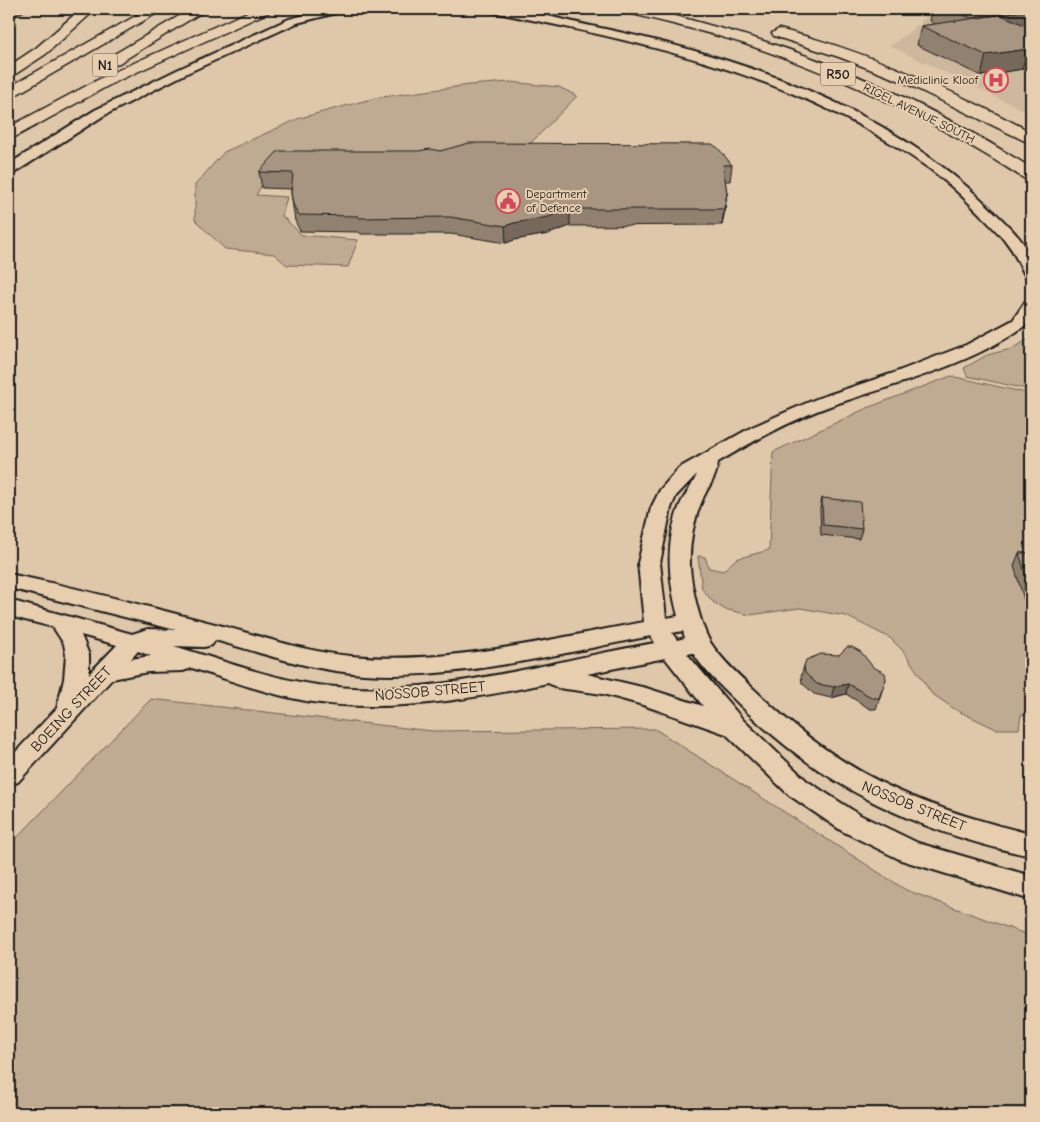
<svg xmlns="http://www.w3.org/2000/svg" width="1040" height="1122" font-family="'Comic Neue',sans-serif">
<style>
.built{fill:#ceb89d}
.green{fill:#bfaa92;stroke:#6e6357}
.lines{fill:none;stroke-linecap:round;stroke-linejoin:round}
.minor-casing{stroke:#1c1c1c;stroke-width:4}
.major-casing{stroke:#1c1c1c;stroke-width:3}
.highway-casing{stroke:#1c1c1c;stroke-width:3}
.minor{fill:#e7ceaf;fill-rule:evenodd}
.major{fill:#e7ceaf;fill-rule:evenodd}
.highway{fill:#e7ceaf;fill-rule:evenodd}
.wall{fill:#908170;stroke:#1c1c1c}
.shaded-wall{fill:#76695b;stroke:#1c1c1c}
.building{fill:#a89682;stroke:#1c1c1c}
.labels{text-anchor:middle;stroke-width:4;stroke-linejoin:round;paint-order:stroke}
.far-poi-label{font-size:12px;fill:#1c1c1c;stroke:#e7ceaf;text-anchor:end}
.far-street-label{font-size:12px;fill:#1c1c1c;stroke:#e7ceaf}
.shield{fill:#e7ceaf;stroke:#595148;stroke-width:1}
.shield-label{font-size:14px;font-weight:bold;fill:#1c1c1c}
.street-label{font-size:15px;fill:#1c1c1c;stroke:#e7ceaf}
</style>
<rect width="100%" height="100%" fill="#dfc7a9"/>
<filter id="ink" filterUnits="userSpaceOnUse"><feTurbulence type="fractalNoise" baseFrequency=".02" numOctaves="2"/><feDisplacementMap in="SourceGraphic" scale="10" xChannelSelector="R" yChannelSelector="G"/><feConvolveMatrix kernelMatrix="1 2 1 2 8 2 1 2 1" color-interpolation-filters="sRGB"/></filter>
<g filter="url(#ink)">
<polygon class="built" points="940,9 1031,15 1031,114 890,46 915,28 912,26 922,25 920,21"/>
<g class="green">
<polygon points="510,82 559,87 577,96 525,149 427,161 277,159 256,195 287,197 282,216 302,235 358,240 348,267 287,265 274,254 225,249 195,220 195,185 224,152 300,118 375,98 469,85"/>
<polygon points="1031,338 1031,390 967,376 964,368 987,355 1011,349"/>
<polygon points="951,376 1031,394 1031,715 1021,715 1019,729 996,729 956,710 931,693 905,653 890,638 846,616 800,608 750,615 724,609 713,602 702,589 698,556 705,557 709,568 723,571 736,559 769,550 773,452 867,408"/>
<polygon points="151,699 432,731 655,729 906,890 1031,936 1031,1113 9,1113 9,846"/>
</g>
<g class="lines">
<defs>
<g id="minor">
<polygon points="329,9 345,9 344,11 297,23 187,73 103,116 14,173 9,174 9,164 95,110 179,69 289,19"/>
<path d="M487,9c34,-2 71,10 104,17 142,29 292,77 398,181 12,12 39,35 42,53 1,6 0,13 0,19l-5,-2 -14,-27 -8,-11c-23,-24 -47,-50 -74,-70 -129,-93 -285,-127 -438,-157z"/>
<path d="M1031,300c1,10 1,21 -8,27 -52,38 -132,58 -193,79 -39,14 -76,35 -112,56 -1,14 -8,22 -14,34 -10,22 -15,46 -14,70 1,20 11,63 22,79 13,19 31,34 47,49 83,81 162,113 272,140v22c-114,-24 -209,-69 -292,-152 -16,-16 -34,-32 -46,-51l-6,1 57,67 63,60 53,34 58,28 113,33v24l-130,-40 -59,-29 -53,-36 -63,-61 -83,-29 -40,-11 -45,-6 -10,-5c-79,17 -162,31 -242,18 -39,-7 -77,-21 -114,-33l-9,3 -35,1 -36,7 -94,103 -9,3v-26l48,-51 7,-29 2,-24 -2,-11 -11,-17 -44,-11v-16l123,34 16,-5 28,1 -167,-42v-14c70,14 140,33 210,51 44,12 87,27 132,31 98,9 198,-17 293,-34l-6,-59 13,-55 9,-18 19,-22 73,-41 64,-28 75,-25 75,-29 47,-25 12,-18zM697,474c-4,11 -12,20 -17,31 -15,37 -12,73 -2,111l-12,2 -6,-55 11,-55 5,-12zM683,631l2,7 -8,2 -5,-7zM81,635l36,10 -28,29v-19zM651,636l4,7c-112,19 -223,57 -338,42 -49,-7 -96,-25 -143,-39l30,1 8,-2 3,-5c40,11 79,25 121,31 102,15 214,-16 315,-35zM138,651l13,5 -20,3zM665,658l38,48 -57,-18 -59,-14z"/>
</g>
<g id="major">
<path d="M623,9c28,-2 56,8 82,15 115,30 226,80 326,144v12l-6,-1c-88,-57 -183,-103 -283,-136 -38,-12 -78,-21 -117,-31z"/>
<path d="M779,29c88,22 173,61 252,103v12l-128,-62 -64,-25 -65,-21 -2,-3z"/>
</g>
<g id="highway">
<polygon points="81,9 96,9 46,54 14,75 9,76 9,66 36,48"/>
<polygon points="148,9 164,9 14,96 9,98 9,87"/>
<polygon points="191,9 207,9 116,65 106,65 104,62 106,59"/>
<polygon points="254,9 271,9 269,12 115,82 15,137 9,139 9,127 105,76"/>
</g>
</defs>
<use href="#minor" class="minor-casing"/>
<use href="#major" class="major-casing"/>
<use href="#highway" class="highway-casing"/>
<use href="#minor" class="minor"/>
<use href="#major" class="major"/>
<use href="#highway" class="highway"/>
</g>
<g class="wall">
<polygon points="932,9 1031,9 1031,73 1022,69 981,76 917,45 921,26 935,24 930,21"/>
<polygon points="440,151 732,165 730,181 725,181 727,193 725,209 722,225 570,226 548,234 514,240 506,243 451,234 361,234 359,232 300,231 295,221 291,193 291,189 262,188 259,172"/>
<polygon points="822,498 862,529 859,539 821,535 820,508"/>
<polygon points="1019,553 1031,553 1031,611 1029,604 1025,603 1014,566"/>
<polygon points="839,655 873,667 886,679 876,709 870,709 846,694 831,698 814,694 802,683 801,676 804,666"/>
</g>
<g class="shaded-wall">
<polygon points="15,9 28,9 9,20 9,12"/>
<polygon points="1031,10 1031,29 999,14"/>
<polygon points="1028,49 1022,69 981,76 986,55"/>
<polygon points="727,193 725,209 722,225 724,209"/>
<polygon points="570,209 570,226 548,234 514,240 506,243 505,226 514,223"/>
<polygon points="848,684 846,694 831,698 834,687"/>
</g>
<g class="building">
<polygon points="9,9 15,9 9,12"/>
<polygon points="949,9 1031,9 1031,10 999,14 1031,28 1031,50 1028,49 986,55 921,26 998,15 971,18"/>
<polygon points="469,143 712,144 718,148 732,165 723,165 727,193 724,209 570,209 548,217 514,223 505,226 450,217 360,218 358,216 298,215 293,204 291,193 293,173 259,172 278,151 418,151 430,149 440,151"/>
<polygon points="822,498 860,502 862,529 823,525"/>
<polygon points="1019,553 1031,553 1031,590 1030,589"/>
<polygon points="847,647 852,647 861,652 873,667 885,673 886,679 879,698 873,698 848,684 834,687 817,684 805,673 804,666 806,660 821,654 839,655"/>
</g>
</g>
<defs>
<symbol id="hospital-ring" viewBox="-11 -11 22 22"><circle r="9.5" fill="#e7ceaf" stroke="#d1495b" stroke-width="1.5"/><path d="M-5-5h3v3.5h4V-5h3V5h-3V1.5h-4V5h-3Z" fill="#d1495b"/></symbol>
<symbol id="civic-ring" viewBox="-11 -11 22 22"><circle r="9.5" fill="#e7ceaf" stroke="#d1495b" stroke-width="1.5"/><path d="M-.6-6.5H3V-4.5H.6V-3L4-1V1h2V6H-6V1h2V-1L-.6-3ZM-1.2 2.5V6h2.4V2.5Z" fill="#d1495b"/></symbol>
</defs>
<g fill-rule="evenodd">
<use href="#hospital-ring" x="982" y="66" width="28" height="28"/>
<use href="#civic-ring" x="494" y="187" width="28" height="28"/>
</g>
<g class="labels">
<g class="far-poi-label">
<text x="978" y="84">Mediclinic Kloof</text>
<text x="526" y="198" text-anchor="start">Department<tspan x="526" dy="14">of Defence</tspan></text>
</g>
<g class="far-street-label">
<text transform="translate(919 113) rotate(26)" y="4">RIGEL AVENUE SOUTH</text>
</g>
<g class="shield">
<rect x="92.5" y="53.5" width="25" height="23" rx="4"/>
<rect x="820.5" y="62.5" width="35" height="23" rx="4"/>
</g>
<g class="shield-label">
<text x="105" y="70">N1</text>
<text x="838" y="79">R50</text>
</g>
<g class="street-label">
<text transform="translate(430 691) rotate(-5)" y="5">NOSSOB STREET</text>
<text transform="translate(71 709) rotate(-47)" y="5">BOEING STREET</text>
<text transform="translate(914 806) rotate(22)" y="5">NOSSOB STREET</text>
</g>
</g>
<rect width="1040" height="1122" fill="none" stroke="#e7ceaf" stroke-width="30"/>
<rect x="15" y="15" width="1010" height="1092" fill="none" stroke="#1c1c1c" stroke-width="2" filter="url(#ink)"/>
</svg>
